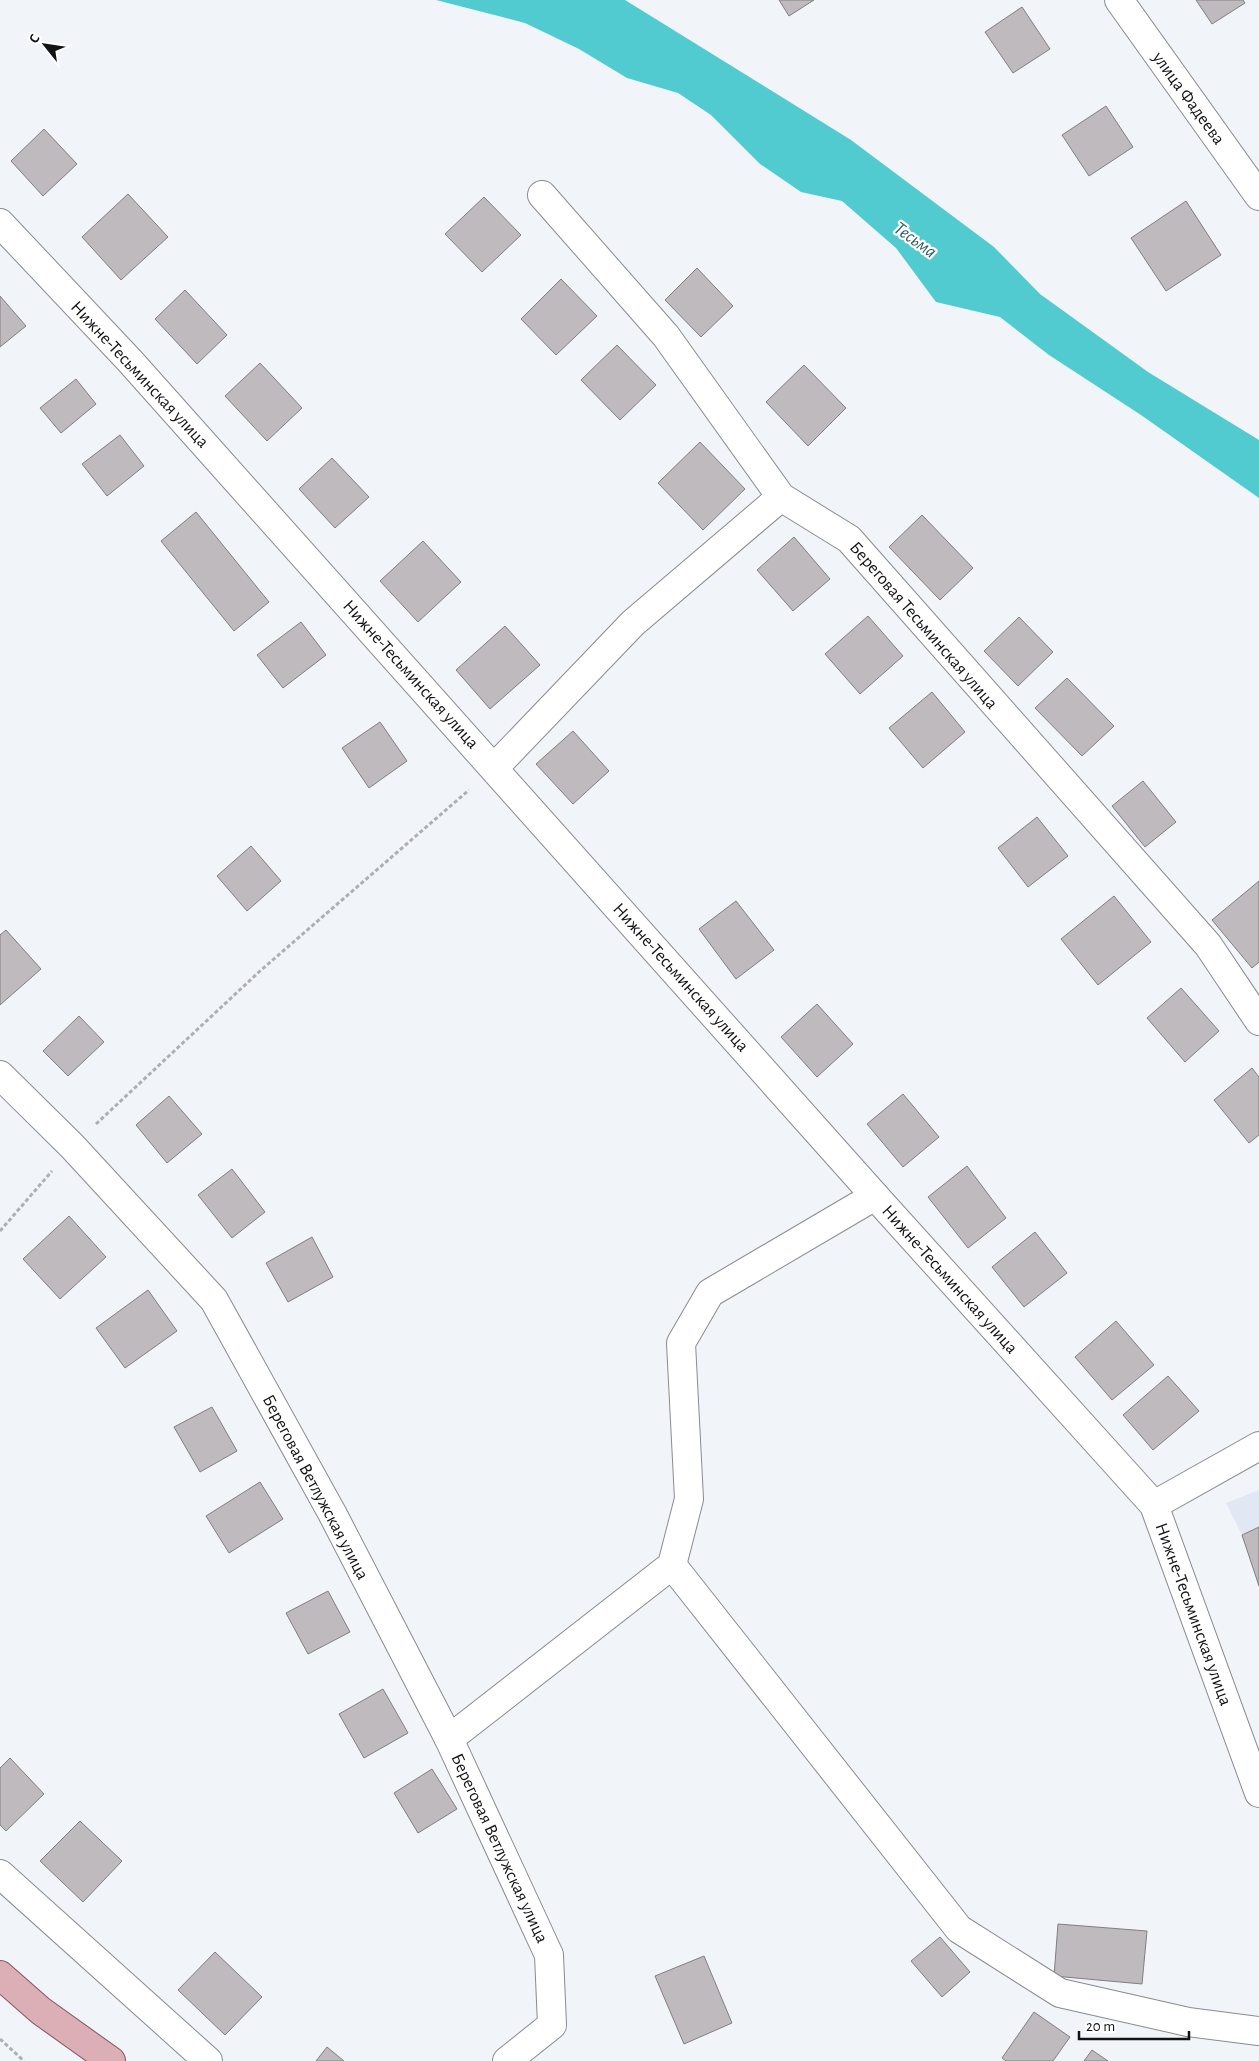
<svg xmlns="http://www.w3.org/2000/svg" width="1259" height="2061" font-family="'Alegreya Sans',sans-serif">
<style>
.built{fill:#e2e8f3}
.water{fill:#52cbd0}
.building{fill:#bfbabe;stroke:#827e81}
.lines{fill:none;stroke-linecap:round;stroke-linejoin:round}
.minor-casing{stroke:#898b90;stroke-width:30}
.major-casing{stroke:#85555c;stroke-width:30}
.path{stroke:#adafb3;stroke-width:3;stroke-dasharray:4 2.5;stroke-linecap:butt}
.minor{stroke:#fff;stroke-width:28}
.major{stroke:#dbafb5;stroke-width:28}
.labels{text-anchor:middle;stroke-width:4.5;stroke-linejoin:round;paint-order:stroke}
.street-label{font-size:18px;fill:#121315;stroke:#fff}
.water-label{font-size:19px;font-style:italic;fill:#2c5f61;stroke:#fff}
</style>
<rect width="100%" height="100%" fill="#f1f4f9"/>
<polygon class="built" points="1259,1490 1259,1586 1242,1535 1226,1503"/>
<polygon class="water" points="436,0 625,0 851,140 994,247 1040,294 1148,372 1259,440 1259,498 1141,415 1049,355 1000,317 936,302 896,248 842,201 801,192 760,164 711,115 678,93 627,78 579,49 525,23"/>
<g class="building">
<polygon points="779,0 814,0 789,16"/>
<polygon points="1196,0 1243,0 1245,3 1212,24"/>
<polygon points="1022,7 1050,49 1013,73 985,32"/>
<polygon points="1106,106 1133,147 1089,176 1062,135"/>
<polygon points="44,129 77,164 43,196 11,161"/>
<polygon points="128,194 168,237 121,280 82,237"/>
<polygon points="484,197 521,235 482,272 445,234"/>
<polygon points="1186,201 1221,255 1166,291 1131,238"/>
<polygon points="697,268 733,306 701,337 665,300"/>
<polygon points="561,279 597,316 556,355 521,319"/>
<polygon points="185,290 227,335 197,364 155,319"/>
<polygon points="0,296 26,326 0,347"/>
<polygon points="617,345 656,385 620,420 581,380"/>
<polygon points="260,363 302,408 267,441 225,396"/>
<polygon points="804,365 846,408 808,446 766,402"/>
<polygon points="76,379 96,404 61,433 40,408"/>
<polygon points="120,435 144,466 107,496 82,464"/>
<polygon points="700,442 745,489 703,530 658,483"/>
<polygon points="332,458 369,497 335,528 299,489"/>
<polygon points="196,512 269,602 234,631 161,541"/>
<polygon points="922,515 973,568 940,600 889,547"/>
<polygon points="794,537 830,579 793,611 757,570"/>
<polygon points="423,541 461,582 418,622 380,581"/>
<polygon points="868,616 903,656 860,694 825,654"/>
<polygon points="1019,617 1053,652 1018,686 984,651"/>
<polygon points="301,622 326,655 283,688 257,655"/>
<polygon points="505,626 540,665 490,709 456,670"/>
<polygon points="1067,678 1114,726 1082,756 1035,708"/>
<polygon points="932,692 965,732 923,768 889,728"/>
<polygon points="380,722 407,761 369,788 342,748"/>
<polygon points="573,731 609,771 573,804 536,764"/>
<polygon points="1143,781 1176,822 1145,847 1112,806"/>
<polygon points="1037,817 1068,856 1028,887 998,848"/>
<polygon points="251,846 281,881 247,911 217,876"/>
<polygon points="1259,881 1259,962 1252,968 1212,920"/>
<polygon points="1114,896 1151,942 1098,985 1061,939"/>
<polygon points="736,901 774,950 736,979 699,929"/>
<polygon points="6,930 41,969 0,1005 0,935"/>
<polygon points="1181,988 1219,1031 1185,1062 1147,1018"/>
<polygon points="817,1004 853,1044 817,1077 781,1037"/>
<polygon points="79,1016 104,1042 68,1076 43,1051"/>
<polygon points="1252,1068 1259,1077 1259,1135 1249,1143 1214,1100"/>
<polygon points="903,1094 939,1137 903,1167 867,1124"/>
<polygon points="169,1096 202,1134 167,1163 136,1125"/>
<polygon points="967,1166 1006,1218 968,1248 928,1197"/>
<polygon points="232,1169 265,1212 232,1238 198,1195"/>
<polygon points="69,1216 106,1257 60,1299 23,1259"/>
<polygon points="1035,1232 1067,1273 1024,1307 992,1267"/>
<polygon points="312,1237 333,1277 288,1302 266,1263"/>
<polygon points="148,1290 177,1331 125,1368 96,1328"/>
<polygon points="1116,1321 1154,1365 1112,1400 1075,1357"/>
<polygon points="1168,1376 1199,1411 1153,1450 1123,1415"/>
<polygon points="212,1407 237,1451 200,1472 174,1427"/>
<polygon points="260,1482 283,1519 229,1553 206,1516"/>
<polygon points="1259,1527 1259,1586 1242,1535"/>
<polygon points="328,1591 350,1632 308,1654 286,1613"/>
<polygon points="383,1689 408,1733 364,1758 339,1714"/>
<polygon points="10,1758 44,1794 6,1831 0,1825 0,1768"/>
<polygon points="432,1769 457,1809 418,1833 394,1793"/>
<polygon points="80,1821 122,1861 83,1902 40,1861"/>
<polygon points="1058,1924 1147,1931 1142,1984 1054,1976"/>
<polygon points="940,1937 970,1972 942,1997 911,1961"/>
<polygon points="215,1952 262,1997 225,2035 178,1990"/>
<polygon points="704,1956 732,2023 684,2044 655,1976"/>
<polygon points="1034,2012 1070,2037 1053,2061 1006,2061 1002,2058"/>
<polygon points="327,2047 344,2061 316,2061"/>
<polygon points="1092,2050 1108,2061 1084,2061"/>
</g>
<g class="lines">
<defs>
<g id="minor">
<polyline points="1119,0 1259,196"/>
<polyline points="542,195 666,336 781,497 849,539 1208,945 1259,1021"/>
<polyline points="0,223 130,361 875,1196 1154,1505 1259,1793"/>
<polyline points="495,767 633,623 781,497"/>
<polyline points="0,1075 72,1146 214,1300 332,1513 449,1739 549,1955 552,2025 507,2061"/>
<polyline points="1154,1505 1259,1446"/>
<polyline points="672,1565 959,1929 1060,1993 1188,2022 1259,2031"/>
<polyline points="449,1739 672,1565 689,1499 681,1343 710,1293 875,1196"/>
<polyline points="0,1874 208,2061"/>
</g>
<polyline id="major" points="0,1975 41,2011 111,2061"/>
</defs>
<use href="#minor" class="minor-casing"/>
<use href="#major" class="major-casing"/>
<g class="path">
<polyline points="96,1124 260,971 469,790"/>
<polyline points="0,1231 52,1171"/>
<polyline points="0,2039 24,2061"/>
</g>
<use href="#minor" class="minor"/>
<use href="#major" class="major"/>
</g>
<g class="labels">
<g class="street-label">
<text transform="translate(1189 98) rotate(54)" y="6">улица Фадеева</text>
<text transform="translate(140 374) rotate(47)" y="6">Нижне-Тесьминская улица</text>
<text transform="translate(924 625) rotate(49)" y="6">Береговая Тесьминская улица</text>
<text transform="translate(411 674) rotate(48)" y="6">Нижне-Тесьминская улица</text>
<text transform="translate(681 977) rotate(48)" y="6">Нижне-Тесьминская улица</text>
<text transform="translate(950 1279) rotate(48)" y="6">Нижне-Тесьминская улица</text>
<text transform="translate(316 1487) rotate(62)" y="6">Береговая Ветлужская улица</text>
<text transform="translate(1194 1614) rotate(70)" y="6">Нижне-Тесьминская улица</text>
<text transform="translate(500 1848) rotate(65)" y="6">Береговая Ветлужская улица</text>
</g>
<g class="water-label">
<text transform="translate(916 239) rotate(36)" y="7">Тесьма</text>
</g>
</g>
<g transform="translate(45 45) rotate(300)" stroke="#ffffff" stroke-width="4" paint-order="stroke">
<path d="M0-4L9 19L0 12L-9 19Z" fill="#121315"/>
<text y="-8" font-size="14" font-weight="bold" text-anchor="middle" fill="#121315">С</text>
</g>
<path d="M1079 2031v8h110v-8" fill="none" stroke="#121315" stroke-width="2.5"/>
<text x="1086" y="2031" font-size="15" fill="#121315" stroke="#ffffff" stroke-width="4" paint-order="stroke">20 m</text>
</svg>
